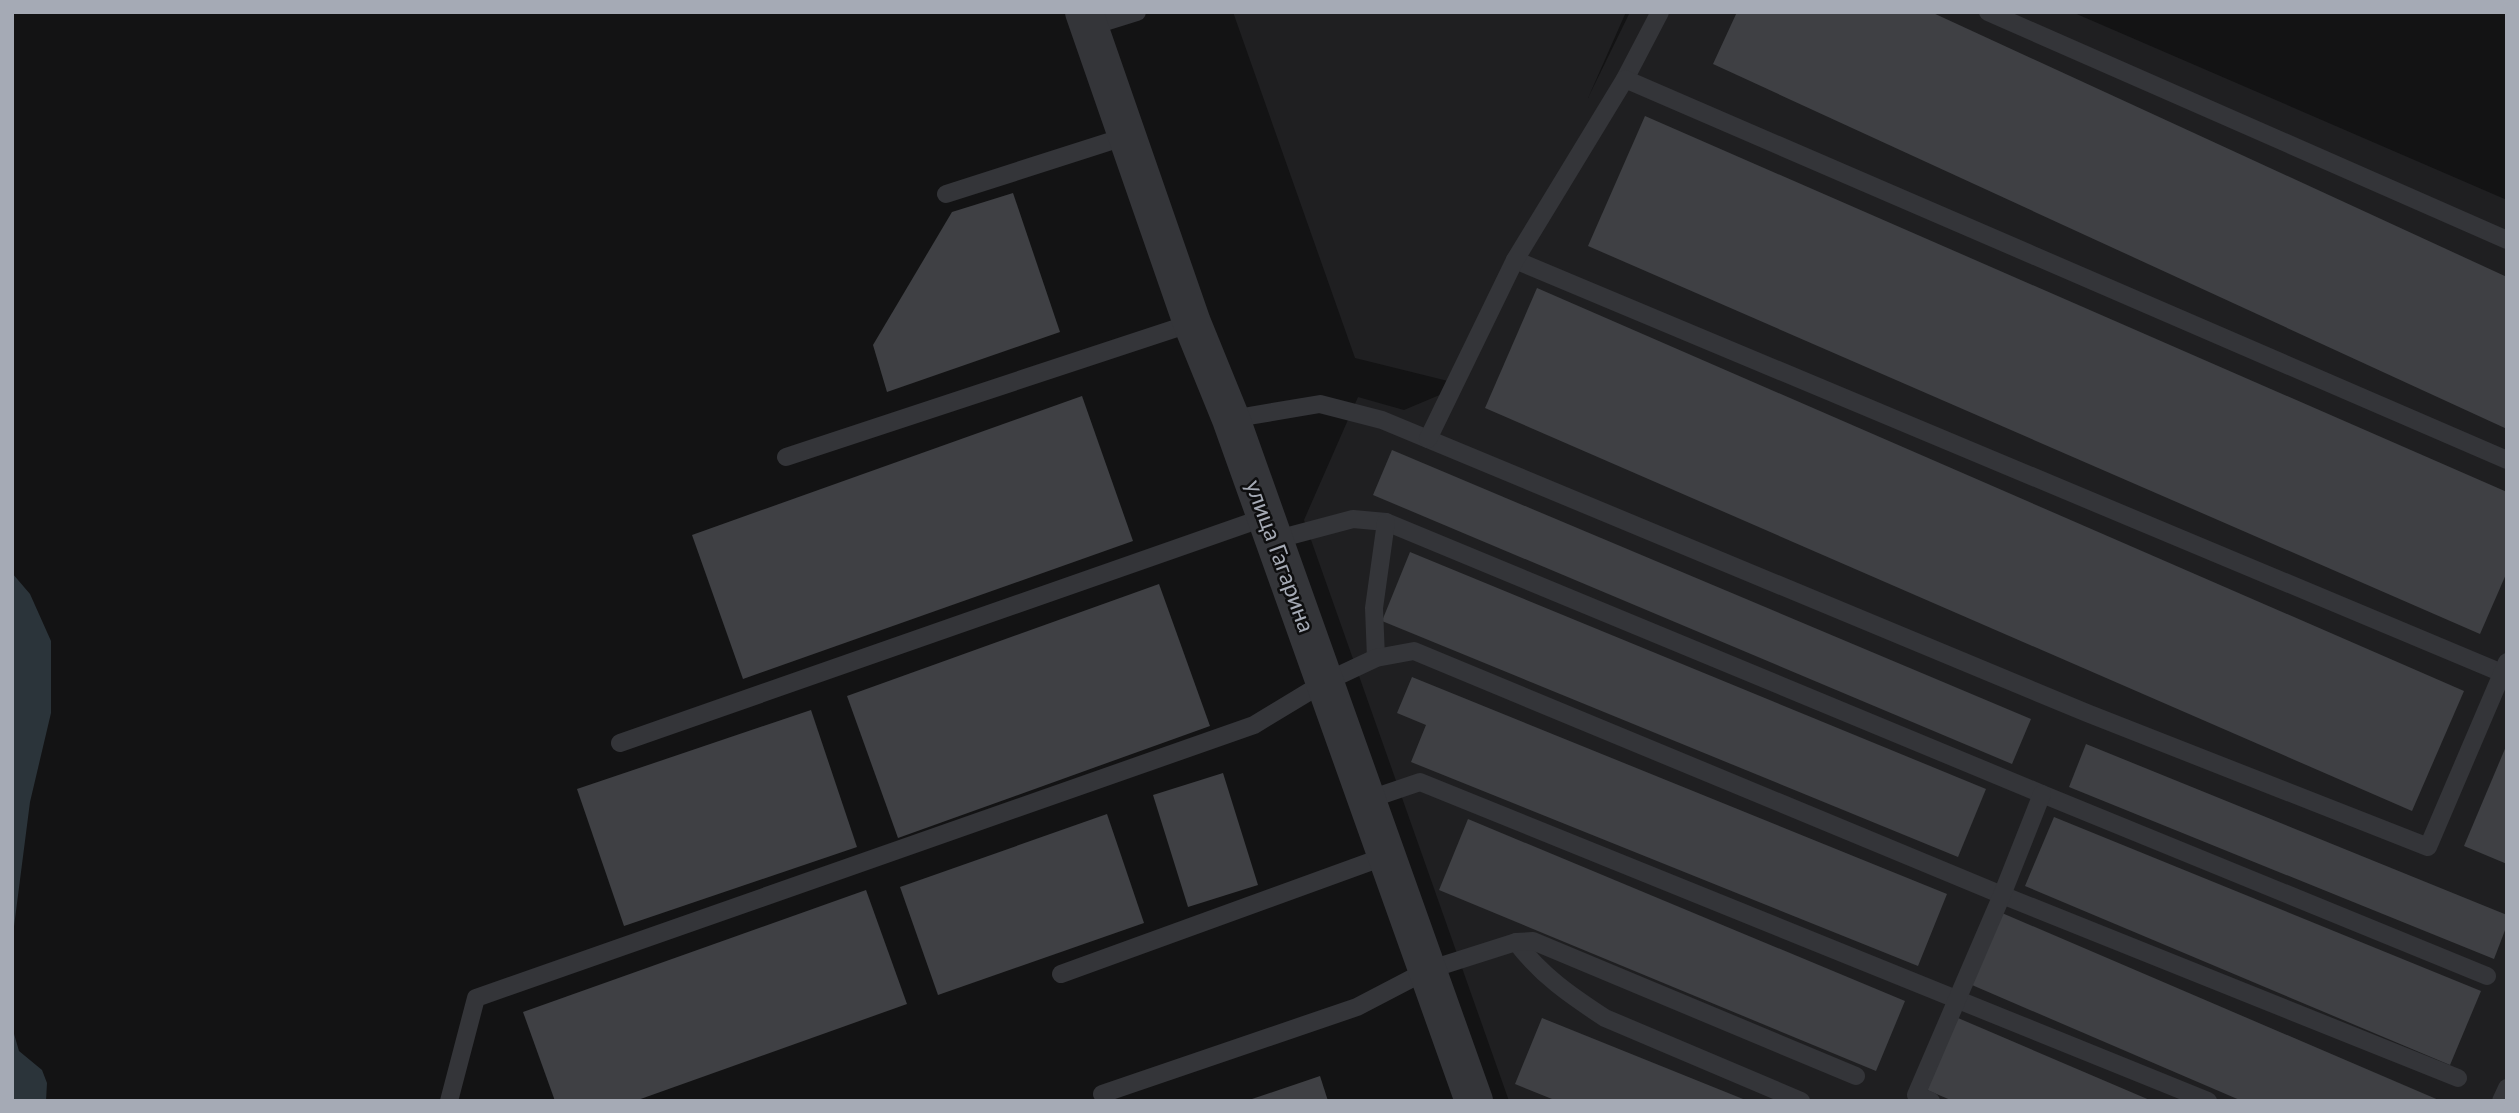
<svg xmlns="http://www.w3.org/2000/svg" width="2519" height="1113" font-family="Lato,sans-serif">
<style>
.built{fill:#1f1f21}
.water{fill:#2b343a}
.building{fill:#3f4044}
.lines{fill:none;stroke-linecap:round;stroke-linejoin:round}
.service{stroke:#343539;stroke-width:18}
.tertiary{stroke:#343539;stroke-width:38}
.labels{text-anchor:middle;stroke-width:5;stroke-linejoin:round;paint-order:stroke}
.street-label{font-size:23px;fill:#a5aab5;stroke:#0e0e0f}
</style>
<rect width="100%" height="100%" fill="#131314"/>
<polygon class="built" points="1233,12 1626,12 1588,98 1630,12 2072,12 2507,200 2507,1101 1509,1101 1304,520 1358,397 1404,410 1442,394 1448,381 1355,358"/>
<g class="water">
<polygon points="12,573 30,594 51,641 51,713 30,802 12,942"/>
<polygon points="12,1027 19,1051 42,1070 47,1083 46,1101 12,1101"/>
</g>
<g class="building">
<polygon points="1737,12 1931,12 2507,277 2507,429 1713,64"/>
<polygon points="1645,116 2507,492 2507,572 2480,634 1588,246"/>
<polygon points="1013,193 1060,332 887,392 873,345 952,212"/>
<polygon points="1537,288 2464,691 2412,811 1485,408"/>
<polygon points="1082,396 1133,541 743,679 692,535"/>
<polygon points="1392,450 2031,719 2012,764 1373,495"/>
<polygon points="1410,552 1986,789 1958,857 1382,621"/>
<polygon points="1159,584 1210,726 898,838 847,696"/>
<polygon points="1412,677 1947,894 1918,966 1411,762 1426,725 1397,713"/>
<polygon points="811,710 857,847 624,926 577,789"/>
<polygon points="2086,744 2507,915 2507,925 2494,959 2069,787"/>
<polygon points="2507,744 2507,864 2464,846"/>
<polygon points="1223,773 1258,885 1188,907 1153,795"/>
<polygon points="1107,814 1144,923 938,995 900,887"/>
<polygon points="2054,817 2481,991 2450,1065 2025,886"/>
<polygon points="1468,819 1905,1001 1876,1071 1439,890"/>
<polygon points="866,890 907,1004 635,1101 555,1101 523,1012"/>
<polygon points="2002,913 2441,1101 2242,1101 1972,985"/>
<polygon points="1542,1018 1748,1101 1557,1101 1515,1084"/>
<polygon points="1958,1018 2152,1101 1953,1101 1927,1090"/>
<polygon points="1320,1076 1328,1101 1250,1101 1249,1100"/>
</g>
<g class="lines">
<g class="service">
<polyline points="1988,12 2507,240"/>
<polyline points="1089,27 1137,12"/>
<polyline points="1625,79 1660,12"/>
<polyline points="946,194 1127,136"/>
<polyline points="1515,260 2502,673"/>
<polyline points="1231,419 1320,404 1382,420 2087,713 2428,847 2507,662"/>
<polyline points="1428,439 1515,260 1625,79 2507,460"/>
<polyline points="786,457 1192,323"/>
<polyline points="1274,540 1353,519 1386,522 2042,794 2487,976"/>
<polyline points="1376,658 1374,608 1386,522"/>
<polyline points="620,743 1266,517"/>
<polyline points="1367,800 1420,782 2208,1101"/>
<path d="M1516,942c26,34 54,53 89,76l196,83"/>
<polyline points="1061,974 1386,856"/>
<polyline points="1102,1094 1357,1007 1428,970 1516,942 1533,941 1856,1076"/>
<polyline points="449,1101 476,998 1254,725 1325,682 1376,658 1414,651 2002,895 2458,1078"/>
<polyline points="1931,1101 1916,1095 2002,895 2042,794"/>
<polyline points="2501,1101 2507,1088"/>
</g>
<polyline class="tertiary" points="1084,12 1192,323 1231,419 1474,1101"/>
</g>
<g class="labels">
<g class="street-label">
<text transform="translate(1280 556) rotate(70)" y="8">улица Гагарина</text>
</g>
</g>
<rect width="2519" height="1113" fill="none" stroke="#a5aab5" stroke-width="28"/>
</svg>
